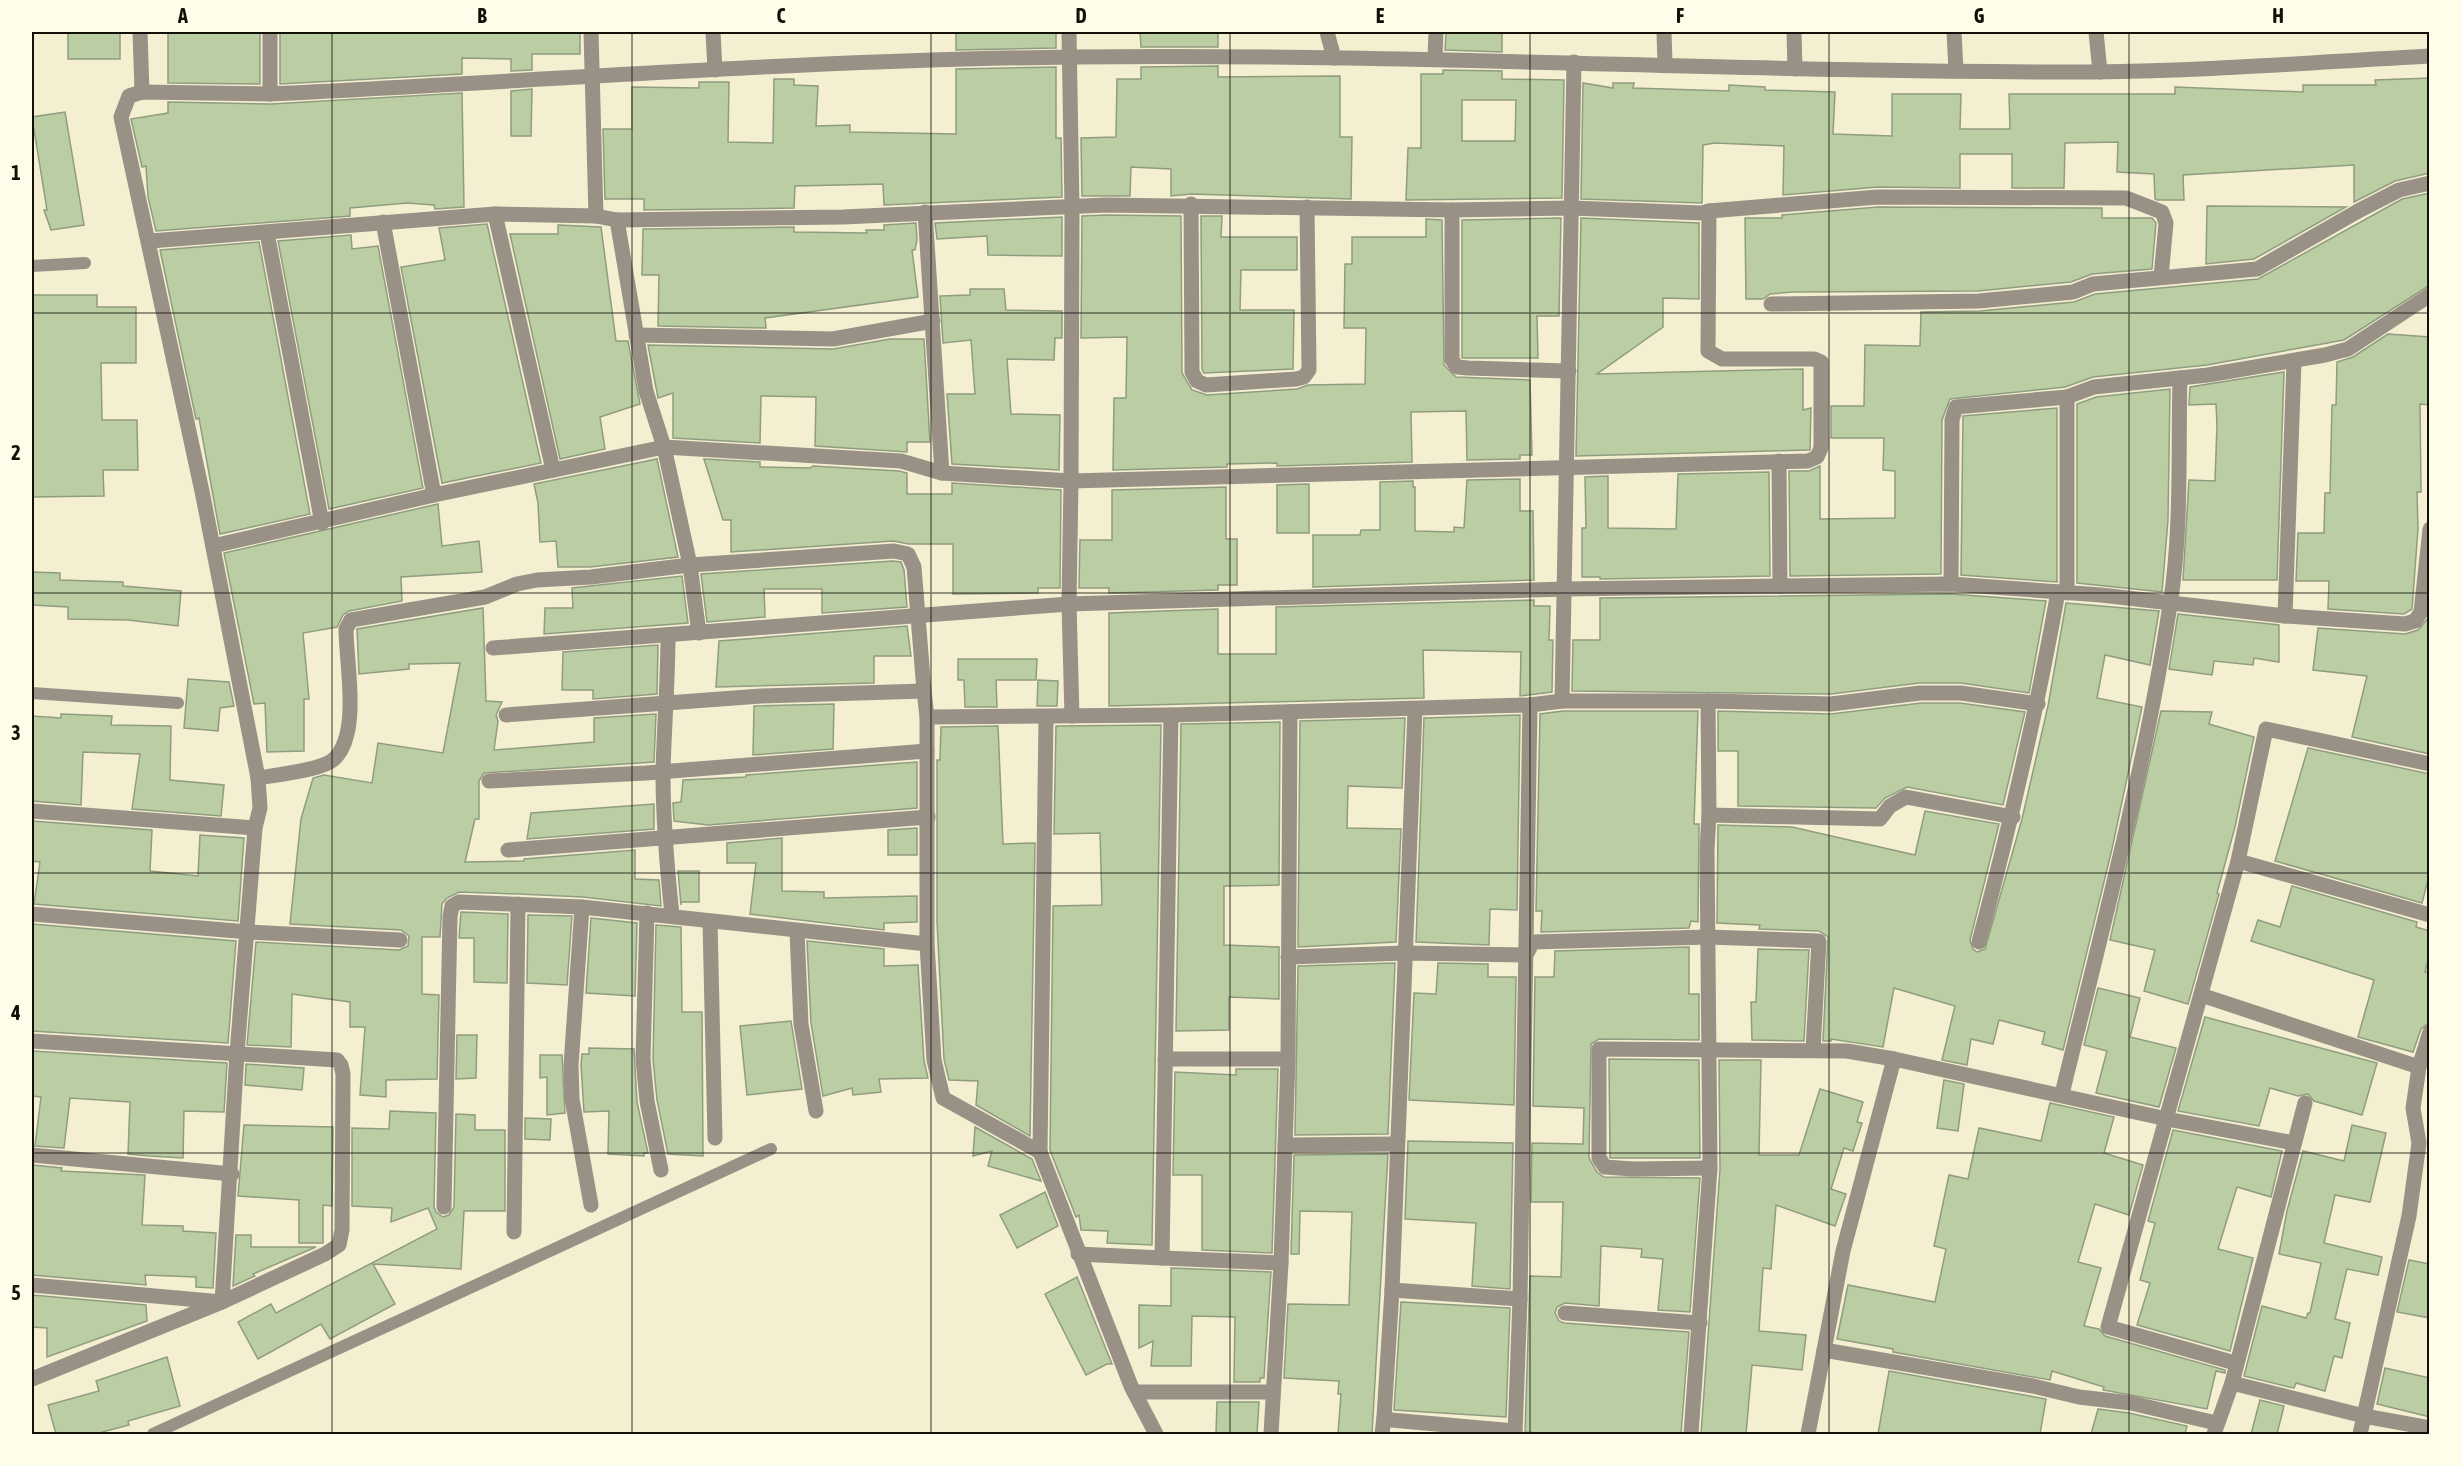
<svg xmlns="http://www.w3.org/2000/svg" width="2461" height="1466" font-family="'Asap Condensed',sans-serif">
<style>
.building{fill:#bbcea3;stroke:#909c80;stroke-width:1.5;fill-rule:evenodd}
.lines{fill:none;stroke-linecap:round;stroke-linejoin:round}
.lane{stroke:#999086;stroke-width:12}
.street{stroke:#999086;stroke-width:15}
.grid{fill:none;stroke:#131107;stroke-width:1.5;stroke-opacity:0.55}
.neatline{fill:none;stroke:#131107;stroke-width:2}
.grid-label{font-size:20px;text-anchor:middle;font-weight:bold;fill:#131107}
</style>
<rect width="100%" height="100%" fill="#f4efd0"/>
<g class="building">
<rect x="68" y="32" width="52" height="27"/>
<polygon points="168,32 260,32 260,84 168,83"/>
<polygon points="280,32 580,32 580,54 532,54 532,70 511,71 511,59 462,58 462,74 280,84"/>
<polygon points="956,32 1056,32 1056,48 956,50"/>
<polygon points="1140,32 1218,32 1218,47 1141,47"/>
<polygon points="1446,32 1502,32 1502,52 1445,50"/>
<polygon points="1218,66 1218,77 1340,76 1340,137 1352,137 1351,199 1192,194 1171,196 1171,169 1131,167 1130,196 1082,196 1081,138 1116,137 1117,79 1141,79 1141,67"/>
<polygon points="1056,67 1056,138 1061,138 1062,197 884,205 883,184 795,186 794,208 644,210 644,199 605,199 603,129 632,129 632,87 699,88 699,82 729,82 728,142 773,143 774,79 794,79 794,85 818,86 816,126 850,125 850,132 956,134 956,69"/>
<path d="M1443,70l59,1v8l62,1 -2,118 -156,2 2,-52h13v-74h22zM1462,100h54l-1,41h-53z"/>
<polygon points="2430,78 2430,173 2395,181 2354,202 2354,165 2183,175 2184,200 2157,200 2155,199 2154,174 2117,172 2118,142 2065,143 2064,188 2012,188 2012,154 1960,154 1960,188 1878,187 1783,195 1784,146 1715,143 1703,145 1702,203 1581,199 1583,83 1613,88 1613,83 1634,83 1633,88 1729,91 1729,85 1765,87 1765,90 1835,92 1833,134 1892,136 1892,94 1961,94 1960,129 2010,129 2009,94 2175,94 2175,87 2303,92 2303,85 2376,85 2375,80"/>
<polygon points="532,89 531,136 511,136 511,91"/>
<polygon points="462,93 464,207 435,209 434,205 407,203 350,208 350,216 156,231 148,197 146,166 142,167 131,119 168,113 168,102 271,104"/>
<polygon points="65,112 84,225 51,230 44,210 47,210 32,117"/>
<polygon points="2430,193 2430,285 2344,340 2207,365 2093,377 2065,387 1950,399 1942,420 1941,574 1790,576 1789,471 1809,471 1820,466 1820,519 1895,518 1895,471 1883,470 1884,438 1831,438 1831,406 1864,406 1865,345 1920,346 1921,312 1980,311 2074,302 2095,294 2258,279 2402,199"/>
<polygon points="2207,206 2346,207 2254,259 2206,264"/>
<polygon points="1878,207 2102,208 2102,218 2152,218 2156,223 2152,269 2092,274 2071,282 1978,291 1793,292 1770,294 1763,299 1746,299 1745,218 1782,218 1782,215"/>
<polygon points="1106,215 1181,216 1182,373 1192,390 1207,395 1297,389 1308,385 1365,384 1366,328 1344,328 1345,264 1352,264 1352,237 1426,237 1426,219 1442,220 1444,365 1456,377 1530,380 1532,455 1520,455 1520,459 1467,460 1466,411 1411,412 1412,462 1277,466 1277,463 1227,464 1227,467 1113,470 1114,398 1126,398 1127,337 1081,338 1082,216"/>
<polygon points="1201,216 1222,216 1221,237 1297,237 1297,270 1241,270 1240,310 1294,310 1293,369 1204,373 1202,369"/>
<polygon points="1062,217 1062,256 988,255 987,236 937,239 935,223"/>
<polygon points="1561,218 1559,316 1537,316 1538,358 1462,358 1462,220"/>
<polygon points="1581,218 1699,223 1699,299 1663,298 1663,327 1597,374 1803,369 1803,410 1811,408 1810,450 1576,456"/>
<polygon points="916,223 917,240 915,250 912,250 918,297 765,318 766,328 658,326 659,275 642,275 643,229 794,227 794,232 867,233 866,230 884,230 884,225"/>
<polygon points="487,224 541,463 442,483 401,267 445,260 439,228"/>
<polygon points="558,225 601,227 616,341 628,341 640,404 600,417 605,449 560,459 510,234 558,234"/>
<polygon points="351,235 352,249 378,246 423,488 329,509 278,241"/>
<polygon points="259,242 310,514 220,534 199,418 196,419 160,250"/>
<polygon points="970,289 1004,289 1006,310 1062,311 1062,338 1055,338 1054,360 1007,359 1011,414 1060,415 1059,470 952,464 947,394 975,394 971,340 943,343 940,296 970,295"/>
<polygon points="32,295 97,295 97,307 136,307 136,363 101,363 102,420 137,420 138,470 103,470 104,496 32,497"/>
<polygon points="2388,334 2430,337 2430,405 2420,404 2421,492 2417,492 2418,529 2412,609 2404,614 2328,609 2329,581 2296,581 2298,533 2324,533 2325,493 2330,493 2332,405 2336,405 2337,362 2353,357"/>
<polygon points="890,339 924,339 930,442 907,442 907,452 815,446 816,397 761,396 760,443 673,438 673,393 658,398 648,345 833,349"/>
<polygon points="2284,372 2277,580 2183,580 2189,480 2215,481 2217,425 2216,404 2189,405 2190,387"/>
<polygon points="2170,389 2168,520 2162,592 2077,583 2077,404 2096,397"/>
<polygon points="2057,408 2057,582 1961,575 1963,416"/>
<polygon points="657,459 678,557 590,567 558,567 556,541 540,542 538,503 534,484"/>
<polygon points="704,459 760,462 760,467 810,468 813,466 899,471 907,473 907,494 952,494 952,483 1061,490 1060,588 1038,588 1038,593 953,594 953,544 909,544 893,541 731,552 731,520 723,520"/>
<polygon points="1769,472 1770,576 1600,579 1600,577 1582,577 1582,528 1586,528 1585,477 1608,476 1608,528 1676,529 1678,474"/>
<polygon points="1520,479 1520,511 1533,511 1534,580 1313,587 1313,535 1360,535 1361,530 1380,530 1380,482 1413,481 1413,487 1415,487 1415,531 1454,532 1454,527 1464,528 1467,480"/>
<polygon points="1309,484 1309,533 1277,533 1277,485"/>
<polygon points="1226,487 1226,539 1237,539 1237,585 1218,585 1218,590 1109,593 1109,588 1079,588 1080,540 1112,540 1112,490"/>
<polygon points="438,504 442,546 479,541 482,572 401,577 402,601 349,611 343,615 337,627 303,633 309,699 304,699 304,751 267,752 265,703 254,704 224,553"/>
<polygon points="893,561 901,562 904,570 907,607 822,613 822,589 764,589 765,617 707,622 701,574"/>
<polygon points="32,572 60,573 60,580 123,582 123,586 181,591 178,626 128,620 68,619 68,607 32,605"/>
<polygon points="682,576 688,623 544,634 545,608 573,608 572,588"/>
<polygon points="1951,594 2046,601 2029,693 1961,683 1919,683 1831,694 1572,691 1573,640 1600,640 1600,598"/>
<polygon points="1534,600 1534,606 1550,606 1549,640 1553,640 1552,692 1520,696 1521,652 1423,650 1424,698 1109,706 1109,613 1218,609 1218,654 1276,654 1276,607"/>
<polygon points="2066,603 2159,611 2150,665 2105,655 2097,698 2142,707 2112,849 2063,1050 2042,1044 2045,1032 1999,1020 1993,1044 1971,1039 1967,1065 1942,1060 1955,1006 1894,988 1883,1047 1831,1039 1831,1041 1823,1041 1828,937 1819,931 1759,929 1760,925 1717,923 1718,825 1792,827 1915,855 1925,811 1999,824 1970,940 1973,949 1977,952 1985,949 2022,819 2048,706"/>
<polygon points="483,608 486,701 502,702 496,715 498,721 494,750 594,742 594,718 656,714 654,762 484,773 479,781 479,819 475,819 465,862 524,861 524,859 635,850 635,879 659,880 661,906 583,897 519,894 459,892 447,898 442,904 440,937 422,937 422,994 439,995 437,1079 386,1080 386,1097 360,1095 365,1027 350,1027 350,1002 292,994 291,1047 247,1045 256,942 399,950 408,946 409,936 401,930 290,924 301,819 313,778 324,775 372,783 378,743 443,753 460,663 409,664 409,669 359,674 357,629"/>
<polygon points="2178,614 2279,625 2279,662 2254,658 2253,665 2214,661 2212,675 2169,669"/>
<polygon points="2429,617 2430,754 2352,737 2367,676 2313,670 2318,628 2405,634 2418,630"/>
<polygon points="907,626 911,656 874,656 874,683 716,687 719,641"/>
<polygon points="658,645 657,694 593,699 593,690 562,690 563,652"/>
<polygon points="958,659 1037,659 1036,680 996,680 997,707 965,707 964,680 958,680"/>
<polygon points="188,679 229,682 234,706 220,708 218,731 184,728"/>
<polygon points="1038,680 1058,681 1057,706 1037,706"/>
<polygon points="1921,703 1960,703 2025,712 2003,805 1907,787 1885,798 1876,808 1738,806 1738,751 1718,751 1718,711 1831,714"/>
<polygon points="834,704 833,749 753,755 754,706"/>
<polygon points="1563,711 1698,711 1694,824 1699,824 1698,922 1691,921 1689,928 1541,932 1542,911 1536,911 1540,714"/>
<polygon points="2161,711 2212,712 2209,724 2254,737 2235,827 2217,893 2219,894 2188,1004 2144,991 2155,950 2110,940"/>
<polygon points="61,714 112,716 111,725 171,726 170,780 224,785 221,816 132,809 140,754 83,752 81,805 32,801 32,716 61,718"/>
<polygon points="1520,715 1517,910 1490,909 1489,945 1416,942 1424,718"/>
<polygon points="1405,718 1402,788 1348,786 1347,828 1401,829 1396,942 1298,947 1300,721"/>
<polygon points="1280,722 1279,885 1224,886 1224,945 1279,947 1279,999 1229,997 1229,1030 1176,1031 1181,724"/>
<polygon points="1161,725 1152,1245 1107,1243 1108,1231 1081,1230 1079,1215 1076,1217 1050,1150 1053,906 1102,905 1100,833 1054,834 1056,726"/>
<polygon points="998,726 1003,844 1035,843 1030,1136 976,1105 978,1081 949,1080 944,1059 937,922 937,760 940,760 941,727"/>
<polygon points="2308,748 2430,774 2430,872 2422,903 2275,861"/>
<polygon points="917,762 917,808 708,825 674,821 673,803 681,802 683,780 746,777 746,775"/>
<polygon points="654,804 654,829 527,839 531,813"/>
<polygon points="32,821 152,830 150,871 198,876 200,835 244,838 238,921 34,904 40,862 32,861"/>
<polygon points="917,828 917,855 888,855 888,830"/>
<polygon points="782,838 782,891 824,892 824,898 917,896 917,922 884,923 884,930 750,914 756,863 727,863 727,843"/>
<polygon points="678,871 699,871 699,902 681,902 681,905"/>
<polygon points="2292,886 2417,922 2416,927 2430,931 2430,952 2425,972 2430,972 2430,1022 2421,1029 2413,1052 2358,1037 2374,980 2251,941 2258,920 2280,927"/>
<polygon points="461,912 508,914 507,983 474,982 474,938 459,938"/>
<polygon points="528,915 572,916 567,985 527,983"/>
<polygon points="591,918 637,923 635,996 586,993"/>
<polygon points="32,924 236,941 228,1043 32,1031"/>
<polygon points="656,925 681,927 682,1012 702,1012 703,1156 668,1154 657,1100 653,1059"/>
<polygon points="807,941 884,949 884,966 918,965 924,1061 928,1078 879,1079 881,1092 853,1095 852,1088 823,1096 811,1023"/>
<polygon points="1689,947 1689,994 1699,994 1699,1040 1599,1039 1591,1044 1589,1158 1597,1172 1604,1177 1700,1178 1690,1312 1658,1310 1663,1259 1641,1257 1642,1249 1601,1246 1599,1306 1565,1303 1557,1307 1555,1313 1559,1321 1564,1323 1689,1332 1681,1434 1552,1434 1525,1432 1530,1276 1561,1277 1563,1202 1531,1202 1532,1143 1583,1144 1584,1108 1533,1106 1535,977 1554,977 1555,951"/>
<polygon points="1758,949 1809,950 1804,1041 1752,1040 1751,1002 1756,1002"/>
<polygon points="1395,963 1388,1134 1295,1135 1298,966"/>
<polygon points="1438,963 1488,964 1488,977 1516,977 1514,1105 1409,1100 1414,993 1436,994"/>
<polygon points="2098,988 2140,998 2130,1037 2176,1048 2159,1107 2096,1093 2107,1051 2084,1045"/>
<polygon points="2205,1017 2377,1063 2362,1115 2314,1101 2308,1094 2298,1096 2270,1088 2259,1126 2178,1111"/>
<polygon points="791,1021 802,1089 747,1095 740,1026"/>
<polygon points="457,1035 477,1035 476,1078 456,1079"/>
<polygon points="589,1048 634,1049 637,1102 648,1153 644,1153 644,1156 608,1154 609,1111 584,1112 581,1065 582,1054 589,1054"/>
<polygon points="32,1051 227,1063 224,1112 184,1111 183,1158 149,1156 128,1154 130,1102 70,1098 64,1148 35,1146 41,1097 32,1096"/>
<polygon points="540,1055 562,1055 565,1113 547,1115 547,1077 540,1078"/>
<polygon points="1609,1059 1699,1060 1700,1158 1610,1158"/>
<polygon points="1719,1060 1761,1060 1759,1155 1799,1155 1820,1089 1863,1102 1857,1122 1862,1123 1853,1151 1844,1148 1831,1189 1846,1194 1835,1226 1776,1205 1771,1269 1763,1268 1759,1331 1806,1335 1802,1370 1752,1365 1746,1434 1701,1434 1720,1169"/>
<polygon points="246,1064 304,1068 302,1090 245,1085"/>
<polygon points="1236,1069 1278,1069 1272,1253 1202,1250 1202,1175 1173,1175 1175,1072 1236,1075"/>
<polygon points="1944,1080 1964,1084 1958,1131 1937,1128"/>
<polygon points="2050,1103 2114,1117 2104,1153 2143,1165 2129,1215 2095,1204 2078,1262 2101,1268 2084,1326 2099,1329 2105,1336 2225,1370 2225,1373 2216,1371 2207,1409 2103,1390 2104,1387 2052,1371 2050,1380 1893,1352 1893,1349 1837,1339 1848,1285 1935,1302 1946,1249 1934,1246 1949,1175 1968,1179 1979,1128 2041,1141"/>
<polygon points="390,1111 436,1113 434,1207 436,1212 443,1217 449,1215 454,1207 456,1114 475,1115 475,1130 505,1130 505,1211 464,1211 461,1269 373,1264 395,1304 330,1339 321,1324 258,1359 238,1322 271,1304 276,1313 437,1229 428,1208 391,1222 392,1208 352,1206 352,1128 389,1129"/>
<polygon points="525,1118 551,1119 550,1140 525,1139"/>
<polygon points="244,1125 333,1127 332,1206 323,1205 323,1243 299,1243 299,1200 238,1196"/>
<polygon points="2352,1125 2386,1133 2370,1202 2335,1195 2324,1243 2382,1257 2378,1275 2347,1269 2335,1319 2350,1323 2342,1358 2334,1356 2325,1391 2296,1383 2294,1388 2289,1387 2244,1376 2262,1306 2306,1318 2308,1313 2310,1313 2321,1263 2279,1254 2287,1211 2303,1151 2344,1161"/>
<polygon points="975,1127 1032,1159 1041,1181 988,1166 992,1151 973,1156"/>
<polygon points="2173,1130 2282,1151 2271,1197 2237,1187 2218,1249 2253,1258 2230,1351 2137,1325 2150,1283 2140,1280 2155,1223 2148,1221"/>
<polygon points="1408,1141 1513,1143 1510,1289 1472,1286 1476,1223 1405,1219"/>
<polygon points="1388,1154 1372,1434 1338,1434 1341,1394 1338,1394 1339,1381 1284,1378 1288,1304 1349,1305 1352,1212 1300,1211 1299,1254 1291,1254 1294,1155"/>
<polygon points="33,1165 62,1168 61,1171 145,1175 142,1225 183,1226 183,1231 216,1233 213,1288 196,1287 196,1277 145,1275 146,1285 32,1275"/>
<polygon points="1045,1192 1058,1226 1017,1248 1000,1215"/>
<polygon points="236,1235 251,1235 251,1247 316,1247 253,1274 255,1276 233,1286"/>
<polygon points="2409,1260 2430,1264 2430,1318 2397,1312"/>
<polygon points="1171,1268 1271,1272 1264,1378 1260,1378 1260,1382 1234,1382 1235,1317 1192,1316 1191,1366 1151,1366 1153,1341 1139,1348 1139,1305 1171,1306"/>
<polygon points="1077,1277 1112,1364 1107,1364 1086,1375 1045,1294"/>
<polygon points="32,1295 146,1305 147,1321 47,1357 47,1328 32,1327"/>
<polygon points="1401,1302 1510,1308 1506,1417 1394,1410"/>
<polygon points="167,1357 180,1406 128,1421 129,1425 95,1434 56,1434 48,1405 99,1391 96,1381"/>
<polygon points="2385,1368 2430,1378 2430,1417 2377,1404"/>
<polygon points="1889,1371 2046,1399 2040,1434 1878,1434"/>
<polygon points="2260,1400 2284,1406 2277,1434 2251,1434"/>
<polygon points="1217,1402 1259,1402 1257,1434 1216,1434"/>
<polygon points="2098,1409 2129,1413 2187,1426 2185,1434 2091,1434"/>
</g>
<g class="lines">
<g class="lane">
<polyline points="32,266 85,263"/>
<polyline points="32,693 178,703"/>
<polyline points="153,1434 771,1149"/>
</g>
<g class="street">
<polyline points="140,32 142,92"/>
<path d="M270,32v62c268,-13 535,-34 803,-37 340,-4 680,16 1020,15 112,-1 225,-10 337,-16"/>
<polyline points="591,32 596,216"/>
<polyline points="713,32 715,70"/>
<polyline points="1327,32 1334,58"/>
<polyline points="1664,32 1665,64"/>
<polyline points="1794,32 1795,69"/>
<polyline points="1954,32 1956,70"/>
<polyline points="2096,32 2100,72"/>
<polyline points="1435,58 1436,32"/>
<polyline points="1191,204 1192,372 1197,381 1206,385 1296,379 1304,377 1309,370 1307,207"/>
<polyline points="1452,210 1452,360 1457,367 1468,368 1569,371"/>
<polyline points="1709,211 1878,197 2126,198 2162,212 2166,223 2161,277"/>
<polyline points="925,212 942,473"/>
<polyline points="495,214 553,470"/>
<polyline points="617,220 646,391 664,447 690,565 699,633"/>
<polyline points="383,222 434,495"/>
<polyline points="267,233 322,523"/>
<polyline points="150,241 495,214 596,216 617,220 843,217 1106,205 1452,210 1571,208 1702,213 1709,211 1708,351 1722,359 1814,359 1821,362 1821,448 1817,457 1808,461 1071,481 1072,208 1069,32"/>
<polyline points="1771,304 1979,301 2073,292 2093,284 2257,269 2360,210 2399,190 2430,183"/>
<polyline points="636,335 833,339 933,321"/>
<polyline points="2067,397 2067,593"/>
<polyline points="1779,461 1780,586"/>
<polyline points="213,546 434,495 664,447 901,461 942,473 1071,481 1069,604 1072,716"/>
<polyline points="1951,584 1952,420 1956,407 2067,397 2094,387 2208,375 2325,355 2348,349 2430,295"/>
<polyline points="2285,616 2294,361"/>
<path d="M668,635c0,46 -4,92 -5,138 0,48 4,95 9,142"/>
<polyline points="493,648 1069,604 1565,589 1780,586 1951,584 2101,595 2285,616 2405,624 2415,621 2421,612 2430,529"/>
<polyline points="1562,701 1574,62"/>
<polyline points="1708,701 1831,704 1920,693 1961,693 2038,704"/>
<polyline points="1530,705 1562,701 1708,701 1709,815 1707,850 1710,1168 1691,1434"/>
<polyline points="1415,710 1392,1290 1384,1417 1391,1420 1515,1431"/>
<polyline points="506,715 761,696 924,691 927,717 1171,715 1530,705 1520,1299 1515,1434"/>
<polyline points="927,717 927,944 934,1060 943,1098 1040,1152 1131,1386 1156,1434"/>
<path d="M258,778c17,-3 65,-8 76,-19 27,-25 12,-96 12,-130l5,-9 134,-23 32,-13 20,-4 54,-3 99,-12 204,-14 14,3 6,13 10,124"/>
<polyline points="489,781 646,773 927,751"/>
<polyline points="32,811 255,828"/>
<polyline points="1709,815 1880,819 1890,806 1906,797 2013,817"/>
<polyline points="508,850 928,817"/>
<polyline points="2238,861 2430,915"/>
<polyline points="582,907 571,1065 572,1099 591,1205"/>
<polyline points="647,913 643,1059 647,1101 661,1170"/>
<polyline points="32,914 249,932 400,940"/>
<polyline points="710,922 715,1138"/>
<polyline points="797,931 801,1024 816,1111"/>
<path d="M1979,942c31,-116 58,-232 79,-350"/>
<polyline points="1288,957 1406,953 1526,955 1533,942 1708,937 1819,941 1813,1050"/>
<polyline points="2201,995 2419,1067"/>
<polyline points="32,1041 337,1060 341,1065 343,1074 342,1230 339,1245 325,1254 222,1302 32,1285"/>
<polyline points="1165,1059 1288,1059"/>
<path d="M2062,1094c39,-161 83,-324 108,-489 12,-74 8,-152 10,-227"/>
<polyline points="1285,1145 1397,1144"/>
<polyline points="1040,1152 1046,718"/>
<polyline points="32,1155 232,1174"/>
<polyline points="1710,1168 1633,1169 1605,1167 1599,1158 1599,1049 1847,1051 1894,1059"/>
<polyline points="444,1207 450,917 452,906 459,902 582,907 927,944"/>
<polyline points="514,1232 518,904"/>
<polyline points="1078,1254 1162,1258 1171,715"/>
<polyline points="1162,1258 1281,1263 1271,1434"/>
<polyline points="1281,1263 1288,1059 1290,712"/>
<polyline points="1392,1290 1520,1299"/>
<polyline points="1565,1313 1700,1323"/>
<polyline points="1824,1350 2033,1386 2079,1397 2131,1403 2216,1423"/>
<polyline points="2235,1363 2108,1327 2238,861 2266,729 2430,764"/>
<polyline points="32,1379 222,1302 237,1053 255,828 260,808 258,778 203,496 121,117 129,96 142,92 270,94"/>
<polyline points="2232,1383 2364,1416 2430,1428"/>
<polyline points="1134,1392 1273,1392"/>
<polyline points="1382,1434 1384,1417"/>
<polyline points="1808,1434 1843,1251 1894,1059 2167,1119 2294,1143"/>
<polyline points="2214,1434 2232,1383 2305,1103"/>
<polyline points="2360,1434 2409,1216 2419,1143 2413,1108 2419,1067 2430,1032"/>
</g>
</g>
<path class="grid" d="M332,32v1402M632,32v1402M931,32v1402M1230,32v1402M1530,32v1402M1829,32v1402M2129,32v1402M32,313h2398M32,593h2398M32,873h2398M32,1153h2398"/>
<rect width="2461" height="1466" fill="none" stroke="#fffce9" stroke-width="66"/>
<rect x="33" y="33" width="2395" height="1400" class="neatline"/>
<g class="grid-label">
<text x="183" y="23">A</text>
<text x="482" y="23">B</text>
<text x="781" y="23">C</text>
<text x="1081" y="23">D</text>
<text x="1380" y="23">E</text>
<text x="1680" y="23">F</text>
<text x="1979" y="23">G</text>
<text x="2278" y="23">H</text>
<text x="16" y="180">1</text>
<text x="16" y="460">2</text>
<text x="16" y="740">3</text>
<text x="16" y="1020">4</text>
<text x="16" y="1300">5</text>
</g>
</svg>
